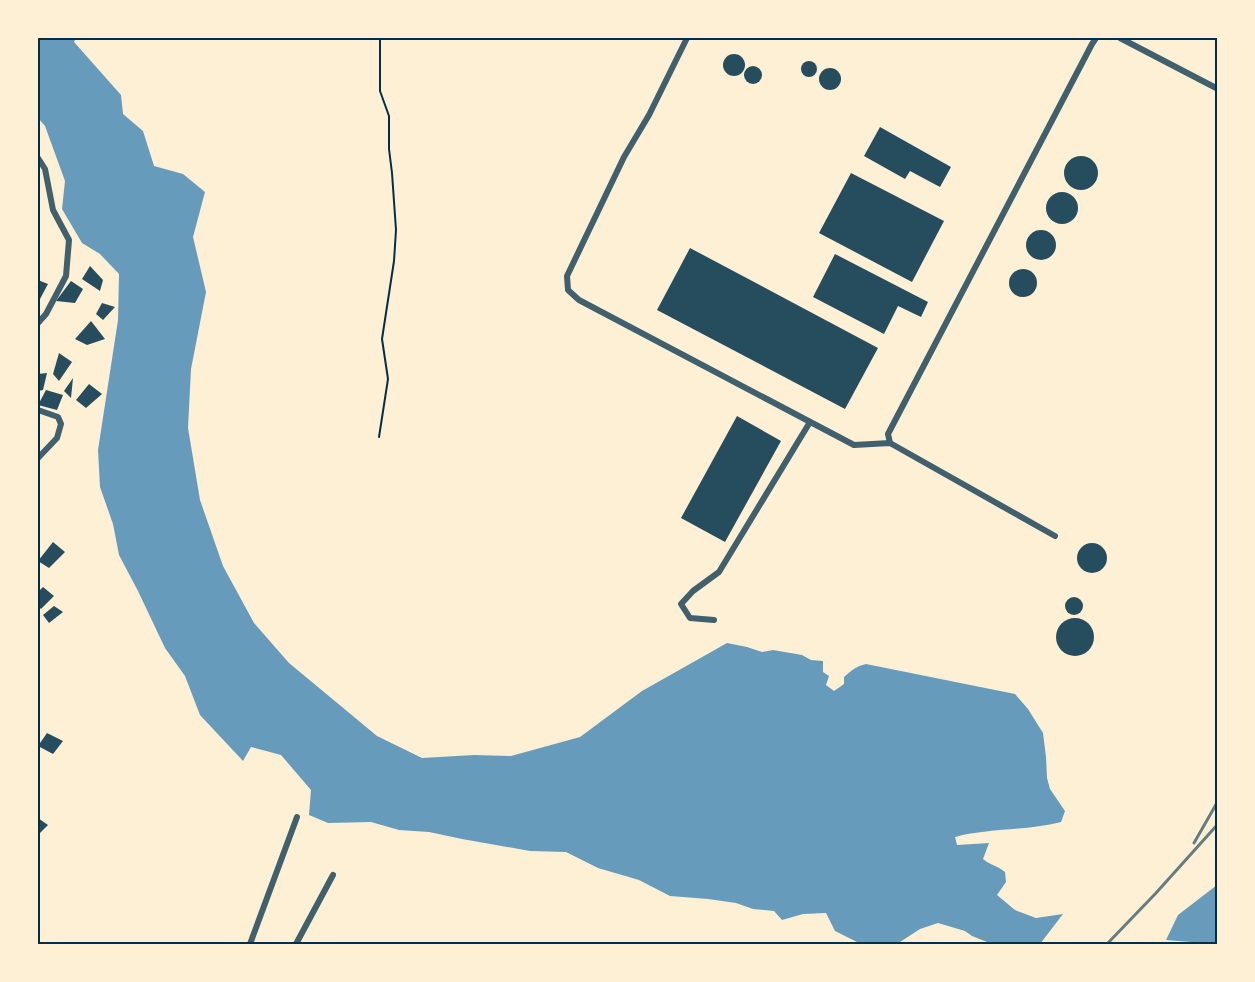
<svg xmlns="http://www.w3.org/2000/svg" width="1255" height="982" font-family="Cabin,sans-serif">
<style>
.water{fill:#669bbc}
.building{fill:#264d5e}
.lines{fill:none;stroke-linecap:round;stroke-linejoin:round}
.path{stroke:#003049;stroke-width:2}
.minor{stroke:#3f606c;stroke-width:6}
.rail{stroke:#657d81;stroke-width:3}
.neatline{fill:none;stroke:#003049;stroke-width:2}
</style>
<rect width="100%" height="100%" fill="#fdf0d5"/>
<g class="water">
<path d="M38,38h38l-2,4 47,53 2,19 20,17 11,35 29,8 22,18 -12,45 13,55 -15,77 -3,59 12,72 23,66 31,57 35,40 88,73 45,22 52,-3 37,1 69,-19 62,-46 85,-48 20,4 15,5 11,-2 29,5 9,5 12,1v11l6,4 -3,9 8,6 10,-7v-7c7,-6 12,-11 22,-13l149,30 13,15 15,24 3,24 1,21 3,11 15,22 -4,11c-35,9 -72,6 -106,15l2,8 32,-2 -6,16c7,6 15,7 22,13l1,10 -9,13 18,15 21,8 27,-4 -23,30h-48l-20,-8 -7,-5 -27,-8 -18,6 -23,15 -38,-1 -24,-12 -9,-18 -23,1 -21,6 -8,-9 -21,-2 -17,-6 -28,-4 -38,-3 -31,-16 -41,-12 -32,-16 -36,-1 -68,-12 -33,-7 -30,-2 -28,-8 -43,1 -19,-8 2,-25 -30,-35 -30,-8 -8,14 -43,-46 -15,-39 -20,-28 -27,-57 -19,-36 -6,-31 -13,-37 -2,-37 20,-130 1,-46 -19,-20 -18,-11 -20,-34 3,-28 -20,-55 -7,-8z"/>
<polygon points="1217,885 1217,944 1166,940 1178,915"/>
</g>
<g class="building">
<circle cx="734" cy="65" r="11"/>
<circle cx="809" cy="69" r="8"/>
<circle cx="753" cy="75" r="9"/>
<circle cx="830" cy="79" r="11"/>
<polygon points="880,127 951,167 940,187 910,171 905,179 864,156"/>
<circle cx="1081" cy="173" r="17"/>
<polygon points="851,173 944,221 912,282 819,233"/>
<circle cx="1062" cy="208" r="16"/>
<circle cx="1041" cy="245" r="15"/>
<polygon points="690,248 878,348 845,409 657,310"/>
<polygon points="835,254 928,302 921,317 898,306 884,334 813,297"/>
<polygon points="90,266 103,280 100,291 82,279"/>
<circle cx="1023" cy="283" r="14"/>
<polygon points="38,280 48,284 40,299 38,298"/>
<polygon points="71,281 83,289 75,303 56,301"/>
<polygon points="102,303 115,307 103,320 96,314"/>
<polygon points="91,321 105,339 87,345 75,339"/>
<polygon points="59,353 72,362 59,381 53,374"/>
<polygon points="47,373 43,390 38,391 38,374"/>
<polygon points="73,378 71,398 64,391"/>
<polygon points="89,384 102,394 86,408 76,400"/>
<polygon points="46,390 63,395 57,410 38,405"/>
<polygon points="737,416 781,441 725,542 681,518"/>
<polygon points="53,542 65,552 49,568 38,561"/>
<circle cx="1092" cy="558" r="15"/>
<polygon points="43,587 54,596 41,609 38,606 38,592"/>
<circle cx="1074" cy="606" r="9"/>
<polygon points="54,606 63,612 49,623 43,615"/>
<circle cx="1075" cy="637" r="19"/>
<polygon points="47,733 63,741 53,754 38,746"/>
<polygon points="38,818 48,825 38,835"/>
</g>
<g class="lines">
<polyline class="path" points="379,437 388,379 382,339 394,261 396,230 392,173 389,149 389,116 380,91 380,38"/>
<g class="minor">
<polyline points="687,38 649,115 624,157 567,276 568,290 579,300 854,445 890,443 1055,536"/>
<polyline points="1120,38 1218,89"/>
<polyline points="38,158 45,169 53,210 69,240 66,276 46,314 38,323"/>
<polyline points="38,410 58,417 61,424 57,438 38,458"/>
<polyline points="890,443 888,434 1092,44 1096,38"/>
<polyline points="714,620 690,618 681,604 693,591 719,572 810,422"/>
<polyline points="250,944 297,817"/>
<polyline points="296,944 333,875"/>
</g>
<g class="rail">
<polyline points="1194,843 1218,801"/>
<polyline points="1107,944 1156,893 1218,824"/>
</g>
</g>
<rect width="1255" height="982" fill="none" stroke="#fdf0d5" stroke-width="78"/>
<rect x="39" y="39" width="1177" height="904" class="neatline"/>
</svg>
